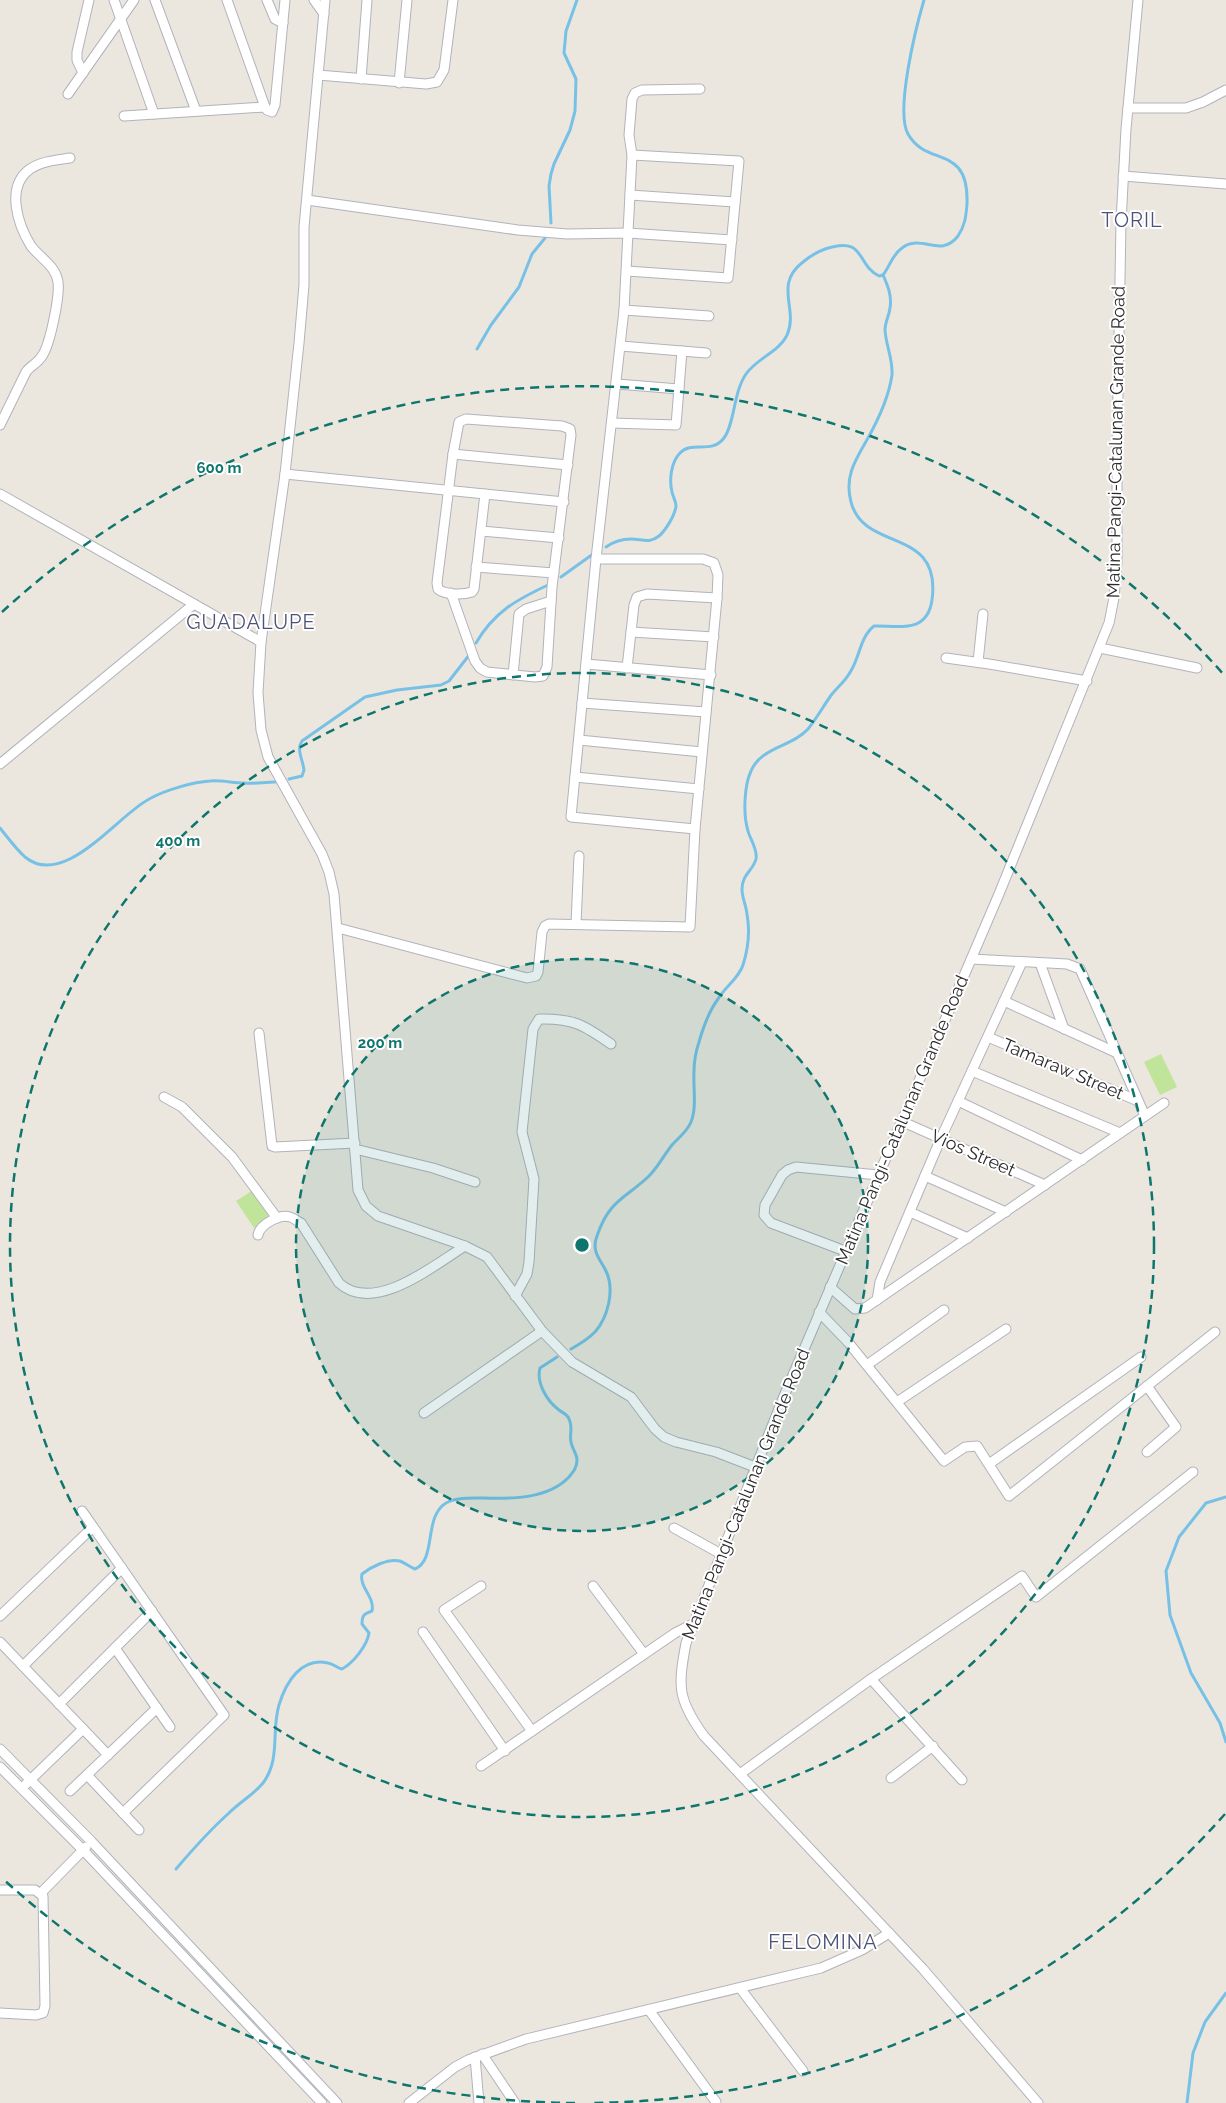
<svg xmlns="http://www.w3.org/2000/svg" width="1226" height="2103" font-family="Raleway,sans-serif">
<style>
.pitch{fill:#c0e59a}
.lines{fill:none;stroke-linecap:round;stroke-linejoin:round}
.stream{stroke:#77c1e7;stroke-width:3}
.minor-casing{stroke:#b1b3bd;stroke-width:11}
.minor{stroke:#fff;stroke-width:9}
.ring{fill:none;stroke:#0f766e;stroke-width:2.5;stroke-dasharray:9 6}
.labels{text-anchor:middle;stroke-width:4;stroke-linejoin:round;paint-order:stroke}
.street-label{font-size:18px;fill:#2b2b2b;stroke:#fff}
.quarter-label{font-size:20px;letter-spacing:1px;fill:#4e5279;stroke:#fff}
.centre{fill:#0f766e;stroke:#fff;stroke-width:2.5}
.ring-label{font-size:15px;text-anchor:middle;font-weight:bold;fill:#0f766e;stroke:#fff;stroke-width:4;stroke-linejoin:round;paint-order:stroke}
</style>
<rect width="100%" height="100%" fill="#ece7de"/>
<g class="pitch">
<polygon points="1161,1054 1177,1087 1160,1095 1144,1062"/>
<polygon points="253,1190 270,1218 254,1228 236,1201"/>
</g>
<g class="lines">
<g class="stream">
<polyline points="551,223 549,186 551,174 554,164 570,130 575,111 576,79 564,53 566,31 577,0"/>
<path d="M883,275c7,-9 9,-20 19,-27 20,-15 38,11 56,-12 7,-10 8,-20 9,-32 2,-61 -40,-36 -59,-70 -13,-23 8,-107 16,-134"/>
<polyline points="477,349 491,325 519,287 532,254 545,238"/>
<path d="M606,547c7,-5 16,-8 25,-8 11,0 18,5 28,-3 7,-6 16,-21 17,-30 0,-5 -3,-9 -4,-14 -3,-12 -1,-30 8,-39 12,-13 31,2 44,-15 11,-15 9,-45 22,-64 10,-15 34,-23 41,-39 12,-26 -14,-50 16,-73 7,-6 14,-10 22,-13 41,-14 31,16 54,27l4,-1"/>
<polyline points="561,577 593,554"/>
<path d="M476,643c18,-31 40,-43 72,-58"/>
<path d="M289,779l13,-3 2,-6c-1,-10 -8,-20 -2,-29l63,-44 32,-7 44,-5 8,-4 21,-27"/>
<path d="M0,828c8,10 16,21 25,29 40,33 94,-44 126,-59 15,-8 42,-16 59,-17 12,-1 23,2 34,2 10,1 21,-1 31,-1"/>
<path d="M571,1349c9,-5 17,-10 24,-17 13,-15 20,-42 11,-61 -6,-12 -15,-20 -9,-35 12,-36 28,-37 52,-60 9,-9 15,-21 23,-31 7,-8 15,-13 19,-23 6,-15 2,-34 3,-51 0,-10 2,-20 5,-29 4,-14 10,-31 19,-43 7,-12 21,-21 25,-34 5,-16 7,-35 4,-51 -1,-9 -5,-16 -5,-25 0,-15 11,-18 14,-30 2,-9 -6,-20 -8,-28 -5,-16 -4,-45 3,-60 10,-24 41,-24 57,-42 9,-11 16,-24 24,-35 6,-7 13,-13 17,-20 11,-15 10,-36 25,-48 23,-1 53,9 58,-26 10,-74 -68,-47 -81,-98 -7,-26 5,-43 17,-64 10,-18 21,-42 24,-63 1,-16 -6,-29 -7,-45 0,-8 4,-14 5,-22 2,-12 -2,-22 -7,-33"/>
<polyline points="1226,1497 1206,1503 1179,1537 1166,1571 1170,1615 1191,1673 1220,1723 1226,1742"/>
<path d="M176,1869c17,-20 34,-39 53,-56 11,-11 24,-18 34,-30 18,-24 8,-52 16,-78 7,-23 22,-48 49,-42 6,1 9,5 14,6 11,-6 25,-23 27,-36l-7,-9c0,-9 2,-10 10,-13 3,-14 -13,-24 -10,-37 9,-7 26,-16 38,-13 5,2 10,6 15,8 22,-9 8,-52 31,-66 11,-6 26,-5 37,-5 29,1 65,1 86,-21 5,-6 8,-10 8,-17 0,-6 -5,-11 -6,-18 -2,-9 3,-15 -3,-25 -3,-4 -5,-4 -9,-7 -12,-9 -23,-27 -19,-42l17,-11"/>
<polyline points="1187,2103 1193,2053 1205,2022 1226,1993"/>
</g>
<defs>
<g id="minor">
<polyline points="114,0 154,114"/>
<polyline points="155,0 196,111"/>
<polyline points="227,0 265,107 267,110 272,112 275,105 285,0"/>
<polyline points="267,0 275,19 283,23"/>
<polyline points="314,0 324,14"/>
<polyline points="325,0 304,227 304,285 299,343 285,474 261,642 258,693 261,730 268,757 322,854 329,872 334,894 358,1190 366,1206 378,1216 465,1246 487,1257 542,1331 572,1362 631,1397 655,1429 664,1437 676,1442 716,1452 755,1467"/>
<polyline points="83,73 77,60 77,52 89,0"/>
<polyline points="318,75 426,84 437,82 444,70 453,0"/>
<polyline points="361,79 367,0"/>
<polyline points="399,83 407,0"/>
<polyline points="68,94 134,0"/>
<polyline points="1128,108 1186,108 1203,102 1226,90"/>
<polyline points="124,116 265,107"/>
<polyline points="1123,176 1226,184"/>
<polyline points="630,195 735,202"/>
<polyline points="307,200 518,230 567,234 628,233 732,240"/>
<polyline points="627,271 728,278 739,161 632,155"/>
<polyline points="624,310 709,316"/>
<polyline points="621,346 706,353"/>
<polyline points="617,384 679,389"/>
<polyline points="612,423 676,425 682,351"/>
<path d="M0,425l26,-53c4,-6 12,-9 16,-16 8,-11 18,-60 16,-74 -2,-16 -18,-24 -27,-36 -13,-21 -26,-59 -1,-77 12,-8 27,-9 40,-11"/>
<polyline points="453,454 568,465"/>
<polyline points="285,474 564,502"/>
<polyline points="0,494 261,642"/>
<polyline points="481,531 559,538"/>
<polyline points="476,567 554,573"/>
<path d="M451,593l24,68 5,7 7,4 48,5 8,-1 4,-9 5,-80 19,-152 -1,-6 -8,-3 -96,-7 -7,3 -6,32 -16,129 1,6c7,6 25,6 34,3l2,-3 11,-95"/>
<polyline points="631,632 714,637"/>
<polyline points="1100,648 1197,668"/>
<polyline points="946,658 989,664 1087,681"/>
<polyline points="978,662 983,614"/>
<polyline points="586,664 711,675"/>
<polyline points="627,668 634,605 637,597 647,594 717,598"/>
<polyline points="513,675 519,614 526,609 551,601"/>
<polyline points="582,703 706,712"/>
<polyline points="579,740 702,752"/>
<polyline points="0,764 194,604"/>
<polyline points="575,777 699,789"/>
<polyline points="695,829 571,817 596,559 624,310 632,155 629,135 632,99 635,93 642,90 700,89"/>
<polyline points="576,924 579,856"/>
<polyline points="338,928 527,978 536,976 538,972 542,932 545,926 549,924 690,927 695,829 717,598 718,575 714,563 703,559 596,559"/>
<polyline points="971,959 1067,964 1080,969 1145,1116"/>
<polyline points="1040,963 1064,1029"/>
<polyline points="1004,1001 1117,1053"/>
<polyline points="259,1033 272,1146 275,1147 355,1143"/>
<polyline points="988,1037 1138,1101"/>
<polyline points="972,1071 1120,1133"/>
<polyline points="164,1097 182,1107 232,1157 277,1218"/>
<polyline points="958,1101 1082,1160"/>
<polyline points="901,1121 1045,1185"/>
<polyline points="355,1149 433,1168 475,1182"/>
<polyline points="925,1176 1006,1212"/>
<polyline points="910,1212 968,1238"/>
<path d="M258,1235c2,-11 22,-21 32,-18 4,1 7,4 11,6l38,60c35,32 95,-18 126,-37"/>
<polyline points="845,1251 771,1223 764,1215 765,1205 782,1175 788,1170 796,1167 878,1175"/>
<polyline points="830,1287 855,1309 865,1308 1164,1103"/>
<path d="M515,1296l12,-22 2,-12 5,-83 -12,-47 11,-103 6,-10c34,-1 45,6 72,25"/>
<polyline points="877,1300 880,1282 941,1138 1022,962"/>
<polyline points="819,1312 848,1342 944,1461 965,1447 977,1446 1009,1496 1215,1332"/>
<polyline points="867,1365 944,1310"/>
<polyline points="897,1402 1006,1329"/>
<polyline points="424,1413 542,1331"/>
<polyline points="1147,1452 1176,1427 1147,1386"/>
<polyline points="989,1464 1141,1357"/>
<polyline points="82,1511 224,1715 123,1813"/>
<polyline points="674,1528 721,1554"/>
<polyline points="481,1586 444,1610 532,1731"/>
<polyline points="593,1586 644,1654"/>
<polyline points="0,1616 93,1527"/>
<polyline points="423,1632 505,1751"/>
<polyline points="0,1642 108,1755"/>
<polyline points="115,1648 170,1727"/>
<polyline points="23,1666 122,1568"/>
<polyline points="871,1679 962,1780"/>
<polyline points="59,1704 152,1611"/>
<polyline points="0,1749 91,1841 337,2103"/>
<polyline points="481,1766 675,1633 693,1624"/>
<polyline points="0,1767 83,1850 322,2103"/>
<polyline points="740,1774 871,1679 1022,1576 1036,1597 1193,1472"/>
<polyline points="87,1775 139,1830"/>
<polyline points="891,1778 933,1746"/>
<polyline points="26,1784 83,1729"/>
<polyline points="70,1791 157,1708"/>
<polyline points="0,1890 35,1890 43,1896 45,2006 43,2013 36,2015 0,2013"/>
<polyline points="41,1893 86,1847"/>
<polyline points="740,1988 803,2071"/>
<polyline points="649,2010 716,2102"/>
<polyline points="482,2054 515,2103"/>
<polyline points="475,2057 479,2103"/>
<polyline points="409,2103 455,2067 468,2060 526,2039 821,1968 862,1950 889,1933"/>
<path d="M1038,2103l-115,-134 -219,-233c-27,-37 -26,-50 -18,-93l98,-247 215,-502 110,-271 5,-25 3,-36v-113l4,-227 5,-93 12,-129"/>
</g>
</defs>
<use href="#minor" class="minor-casing"/>
<use href="#minor" class="minor"/>
</g>
<circle cx="582" cy="1245" r="286" fill="#0f766e" fill-opacity=".12"/>
<g class="ring">
<circle cx="582" cy="1245" r="286"/>
<circle cx="582" cy="1245" r="572"/>
<path d="M1225 1814A858 858 0 0 1 589 2103M575 2103A858 858 0 0 1 2 1878M2 612A858 858 0 0 1 1225 676"/>
</g>
<g class="labels">
<g class="street-label">
<text transform="translate(1116 442) rotate(-89)" y="6">Matina Pangi-Catalunan Grande Road</text>
<text transform="translate(1063 1069) rotate(23)" y="6">Tamaraw Street</text>
<text transform="translate(902 1120) rotate(-67)" y="6">Matina Pangi-Catalunan Grande Road</text>
<text transform="translate(973 1153) rotate(24)" y="6">Vios Street</text>
<text transform="translate(746 1494) rotate(-68)" y="6">Matina Pangi-Catalunan Grande Road</text>
</g>
<g class="quarter-label">
<text x="1132" y="227">TORIL</text>
<text x="251" y="629">GUADALUPE</text>
<text x="823" y="1949">FELOMINA</text>
</g>
</g>
<circle cx="582" cy="1245" r="8" class="centre"/>
<g class="ring-label">
<text x="219" y="473">600 m</text>
<text x="178" y="846">400 m</text>
<text x="380" y="1048">200 m</text>
</g>
</svg>
